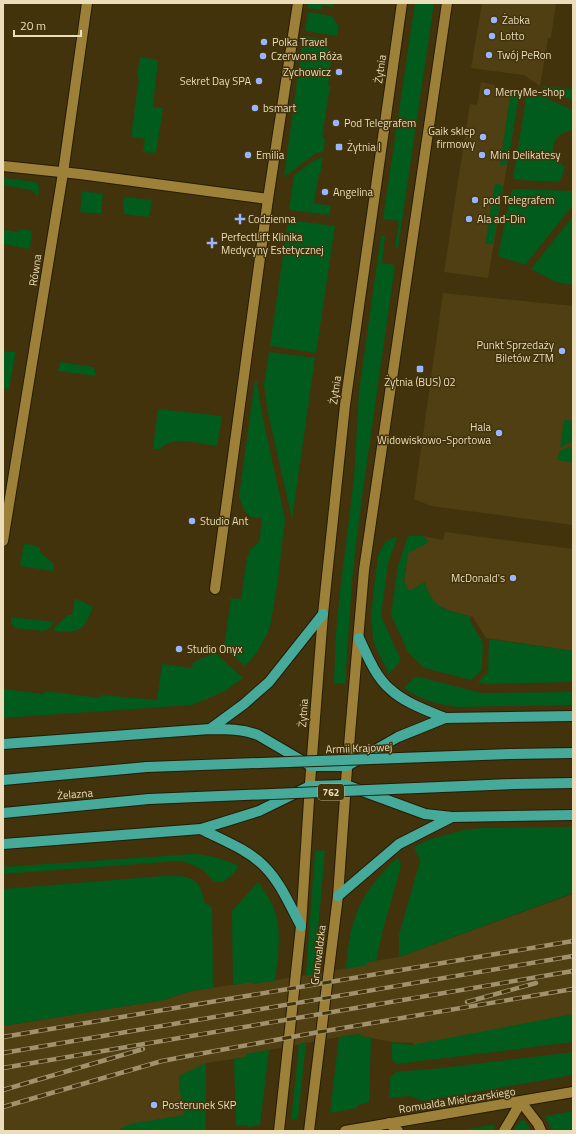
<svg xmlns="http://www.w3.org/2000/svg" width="576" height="1134" font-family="'Titillium Web',sans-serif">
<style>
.built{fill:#503f13}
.green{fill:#005b1c}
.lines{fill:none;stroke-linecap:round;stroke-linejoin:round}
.minor-casing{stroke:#251c06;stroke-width:12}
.tertiary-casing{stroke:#251c06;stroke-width:12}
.secondary-casing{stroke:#251c06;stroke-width:12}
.primary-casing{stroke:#251c06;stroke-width:12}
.minor{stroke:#9e8139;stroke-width:10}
.tertiary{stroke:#9e8139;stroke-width:10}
.secondary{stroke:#9e8139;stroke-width:10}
.primary{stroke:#45aa99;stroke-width:10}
.rail-casing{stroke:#a1926d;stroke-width:4.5}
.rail{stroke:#42330c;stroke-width:3;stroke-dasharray:9;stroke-linecap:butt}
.primary-bridge-casing{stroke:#251c06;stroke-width:12;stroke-linecap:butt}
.primary-bridge{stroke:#45aa99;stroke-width:10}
.poi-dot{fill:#98b5fd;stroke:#42330c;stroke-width:1.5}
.labels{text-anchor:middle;stroke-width:3;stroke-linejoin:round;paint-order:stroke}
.shield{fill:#42330c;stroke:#b9aa86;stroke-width:1}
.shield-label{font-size:10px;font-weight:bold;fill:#ecddbb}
.poi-label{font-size:11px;fill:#ecddbb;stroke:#42330c;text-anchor:start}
.street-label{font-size:11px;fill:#ecddbb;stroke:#42330c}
</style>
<rect width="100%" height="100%" fill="#42330c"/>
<g class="built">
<polygon points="482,3 556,3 551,38 548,38 540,86 524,75 471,68"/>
<polygon points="481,82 495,85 495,87 517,90 519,94 488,278 444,272 470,104 477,105"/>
<polygon points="443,293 573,306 573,525 431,506 414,499"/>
<polygon points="445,532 573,549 573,651 486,638 473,617 450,611 437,605 429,595 425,583 409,591 404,581 408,553 427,543 428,541 423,536 443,540"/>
<polygon points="573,894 573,1037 417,1059 413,1043 392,1042 361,1036 360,1034 339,1037 247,1054 247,1057 206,1063 193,1128 183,1131 3,1131 3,1026 164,1000 191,991 252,982 253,984 366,965 367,962 399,957"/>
</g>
<g class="green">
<polygon points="308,3 334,3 333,7 322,5 321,10 308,8"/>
<polygon points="415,3 434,3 398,248 395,247 399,221 383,219"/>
<polygon points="308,12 332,16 339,27 337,36 305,31"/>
<polygon points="303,36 318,38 334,55 332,55 328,86 330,86 322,137 325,138 324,151 315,154 284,177"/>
<polygon points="140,57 158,60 153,107 163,108 156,153 143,152 145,139 131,137 139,78 137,77"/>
<polygon points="540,86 573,89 573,101"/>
<polygon points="511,89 517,90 519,94 508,163 504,165 500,165"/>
<path d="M529,91l44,19v20c-22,3 -27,24 -8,37l-4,12 -3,3 -39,-2 -6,-1 14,-87z"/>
<polygon points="323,157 320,174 319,174 314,203 331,206 329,215 289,210 294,175 313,161"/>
<polygon points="3,178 36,182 39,187 38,197 32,190 3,185"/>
<polygon points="495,183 501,185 503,187 493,244 485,244"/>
<polygon points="514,189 573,191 573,205 525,265 498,256 511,192"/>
<polygon points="82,191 103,194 101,214 80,212"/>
<polygon points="124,197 152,200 149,217 123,214"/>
<polygon points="573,216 573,285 556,282 531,269"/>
<polygon points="288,220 335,226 316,353 270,346"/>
<polygon points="21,229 32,231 30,249 3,244 3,230 17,232"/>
<polygon points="381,236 385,236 382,263 395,265 361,504 352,580 345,684 334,683 336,633 341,583 354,479 359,391"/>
<polygon points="3,351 16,352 9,389 3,388"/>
<polygon points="269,352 315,358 292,519 268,413 264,384"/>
<polygon points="60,362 94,367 96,376 58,371"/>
<path d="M255,381h2l5,33 23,105 -7,60 -7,43 -3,10 -12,22 -11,12 -23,-20 3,-5 6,-43 10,1 6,-41 3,-8 9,-8 3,-24c-3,0 -8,0 -11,-1 -7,-4 -10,-14 -12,-21z"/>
<path d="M158,409l64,7 -5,30c-16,-2 -46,-11 -57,3h-7z"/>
<polygon points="564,420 573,421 573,441 560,448"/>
<polygon points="570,447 573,453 573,463 557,460 560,451"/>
<path d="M408,536h15l5,5 -1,2 -19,10 -4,28 5,10 16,-9c7,27 21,28 45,34v5l13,22 -1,27 -11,10 -47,-12 -16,-16 -17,-37 7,-49z"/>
<polygon points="395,537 397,538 388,563 381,616 400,658 399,663 389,674 376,648 373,640 371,615 378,555 386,541"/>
<polygon points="24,544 34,545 40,548 40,552 54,564 53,571 20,566"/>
<path d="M75,599h3l15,8c-10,24 -12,26 -39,24l1,-4 13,-12h4z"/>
<polygon points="11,617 54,622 49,629 43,631 15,628 11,623"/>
<polygon points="489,639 573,651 573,682 484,684 478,682 488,672"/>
<polygon points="215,653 243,678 225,691 192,705 3,718 3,689 44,694 45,691 100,698 101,695 157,700 162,664 192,668 193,662"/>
<path d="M417,677l6,1 58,15 92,-1v13l-115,2c-23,-3 -34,-6 -54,-19l9,-10z"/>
<polygon points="573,827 573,893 399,957 399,935 420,861 414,847 428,840 463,830 481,828"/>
<polygon points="315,850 325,851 314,974 306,976"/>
<path d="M195,854c17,2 30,5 44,12 -6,8 -14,20 -25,15 -4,-3 -7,-8 -11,-11 -8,-5 -15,-7 -24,-9l-176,13v-7z"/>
<path d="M397,858l4,5 -1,7 -18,63 -6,28 -9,1v3l-21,4c4,-51 13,-75 51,-111z"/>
<path d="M163,876c22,-1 39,0 41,26l8,5 1,81 -22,3 -27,9 -161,26v-137z"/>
<path d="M258,882c5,7 11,15 15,24 10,23 5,51 2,75l-22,3 -1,-2 -19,3 -1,-74z"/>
<polygon points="573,1014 573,1042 397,1064 392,1060 392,1042 412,1045"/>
<polygon points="360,1034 361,1036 371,1038 369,1102 358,1105 357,1108 330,1113 339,1037"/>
<polygon points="306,1042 298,1119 291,1120 299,1044"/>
<polygon points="269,1050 260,1125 249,1127 246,1125 236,1126 234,1059 246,1057 246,1054"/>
<polygon points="573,1052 573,1075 424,1101 409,1096 389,1098 390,1078 396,1072 441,1068"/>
<polygon points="206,1063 206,1131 116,1131 130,1124 184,1115 179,1086 179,1076"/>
<polygon points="573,1111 573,1131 553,1131 545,1117 546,1116"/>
<polygon points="521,1120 525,1121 531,1131 513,1131"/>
<polygon points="492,1125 495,1126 493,1131 457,1131"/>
</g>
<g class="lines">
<defs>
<g id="minor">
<polyline points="3,166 80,174 268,199"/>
<polyline points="3,541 63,173 87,3"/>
<polyline points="215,589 268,199 298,3"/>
</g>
<g id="tertiary">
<polyline points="346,781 364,570 447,3"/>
<polyline points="310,783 323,614 345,405 402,3"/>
<polyline points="345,1131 573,1092"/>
</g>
<g id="secondary">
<polyline points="389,1123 398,1131"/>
<polyline points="279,1131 301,926 310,784"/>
<polyline points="309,1131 338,896 346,783"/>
<polyline points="504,1131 521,1102 538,1124 541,1131"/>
</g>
<g id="primary">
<path d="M359,638c8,17 16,38 31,51 15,14 36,21 55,29"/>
<polyline points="210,729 244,704 269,682 323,614"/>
<path d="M3,744l207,-15c17,0 33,0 48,6l53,31h36l51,-29 47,-19 128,-2"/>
<polyline points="511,754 573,753"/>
<polyline points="3,780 147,767"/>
<polyline points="513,784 573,783"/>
<polyline points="3,813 149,799"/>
<path d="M201,829c21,11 46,20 63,37 17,17 26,40 37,60"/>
<polyline points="3,844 201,829 259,811 310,786 346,785 425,814 452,817 573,815"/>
<polyline points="338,896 399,844 452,817"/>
</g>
</defs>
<use href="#minor" class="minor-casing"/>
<use href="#tertiary" class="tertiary-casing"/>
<use href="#secondary" class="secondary-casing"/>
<use href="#primary" class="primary-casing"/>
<use href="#minor" class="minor"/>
<use href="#tertiary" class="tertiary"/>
<use href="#secondary" class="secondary"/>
<use href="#primary" class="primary"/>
<defs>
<g id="rail">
<polyline points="467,1002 536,983"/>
<polyline points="3,1037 573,941"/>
<polyline points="3,1053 573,956"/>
<polyline points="3,1068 573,971"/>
<polyline points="3,1090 143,1049"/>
<polyline points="3,1107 162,1061 204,1053 319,1032 573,989"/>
</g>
</defs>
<use href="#rail" class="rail-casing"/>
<use href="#rail" class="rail"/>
<defs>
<g id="primary-bridge">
<polyline points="147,767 511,754"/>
<polyline points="149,799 513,784"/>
</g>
</defs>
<use href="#primary-bridge" class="primary-bridge-casing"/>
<use href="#primary-bridge" class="primary-bridge"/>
</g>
<g class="poi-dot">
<circle cx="494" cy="20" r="4"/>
<circle cx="492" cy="36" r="4"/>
<circle cx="264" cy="42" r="4"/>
<circle cx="489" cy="55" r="4"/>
<circle cx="263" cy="56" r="4"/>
<circle cx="339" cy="72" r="4"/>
<circle cx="259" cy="81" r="4"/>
<circle cx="487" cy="92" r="4"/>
<circle cx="255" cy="108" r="4"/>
<circle cx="336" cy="123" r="4"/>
<circle cx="483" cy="137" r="4"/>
<rect x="335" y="143" width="8" height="8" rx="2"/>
<circle cx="248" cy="155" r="4"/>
<circle cx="482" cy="155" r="4"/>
<circle cx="325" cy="192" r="4"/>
<circle cx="475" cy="200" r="4"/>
<path d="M238 213h4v4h4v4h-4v4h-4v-4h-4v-4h4z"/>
<circle cx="469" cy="219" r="4"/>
<path d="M210 237h4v4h4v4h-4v4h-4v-4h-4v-4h4z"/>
<circle cx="562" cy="351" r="4"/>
<rect x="416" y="365" width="8" height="8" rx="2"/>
<circle cx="499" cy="433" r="4"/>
<circle cx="192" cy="521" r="4"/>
<circle cx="513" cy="578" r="4"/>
<circle cx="179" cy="649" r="4"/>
<circle cx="154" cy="1105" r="4"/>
</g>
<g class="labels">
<rect class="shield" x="318" y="784" width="26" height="16" rx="3"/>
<g class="shield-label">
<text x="331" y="796">762</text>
</g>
<g class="poi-label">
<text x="502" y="24">Żabka</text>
<text x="500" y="40">Lotto</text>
<text x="272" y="46">Polka Travel</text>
<text x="497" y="59">Twój PeRon</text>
<text x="271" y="60">Czerwona Róża</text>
<text x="331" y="76" text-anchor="end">Zychowicz</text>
<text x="251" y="85" text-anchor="end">Sekret Day SPA</text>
<text x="495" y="96">MerryMe-shop</text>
<text x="263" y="112">bsmart</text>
<text x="344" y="127">Pod Telegrafem</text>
<text x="475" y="135" text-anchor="end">Gaik sklep<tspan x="475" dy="13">firmowy</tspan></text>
<text x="347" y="151">Żytnia I</text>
<text x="256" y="159">Emilia</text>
<text x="490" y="159">Mini Delikatesy</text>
<text x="333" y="196">Angelina</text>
<text x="483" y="204">pod Telegrafem</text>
<text x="248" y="223">Codzienna</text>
<text x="477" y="223">Ala ad-Din</text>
<text x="221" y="241">PerfectLift Klinika<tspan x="221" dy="13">Medycyny Estetycznej</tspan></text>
<text x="554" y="349" text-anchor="end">Punkt Sprzedaży<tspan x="554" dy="13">Biletów ZTM</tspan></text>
<text x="420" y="386" text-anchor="middle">Żytnia (BUS) 02</text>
<text x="491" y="431" text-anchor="end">Hala<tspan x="491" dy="13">Widowiskowo-Sportowa</tspan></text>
<text x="200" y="525">Studio Ant</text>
<text x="505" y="582" text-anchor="end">McDonald's</text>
<text x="187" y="653">Studio Onyx</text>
<text x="162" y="1109">Posterunek SKP</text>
</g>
<g class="street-label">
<text transform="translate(380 69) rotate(-82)" y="4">Żytnia</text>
<text transform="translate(35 270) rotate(-81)" y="4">Równa</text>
<text transform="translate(335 390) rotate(-82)" y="4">Żytnia</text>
<text transform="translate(303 713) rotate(-86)" y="4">Żytnia</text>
<text transform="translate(359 748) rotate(-2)" y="4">Armii Krajowej</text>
<text transform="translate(75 794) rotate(-5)" y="4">Żelazna</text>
<text transform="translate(318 955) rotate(-83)" y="4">Grunwaldzka</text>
<text transform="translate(457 1100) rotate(-9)" y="4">Romualda Mielczarskiego</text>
</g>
</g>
<rect width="576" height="1134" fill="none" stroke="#ecddbb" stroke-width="8"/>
<path d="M14 30v6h67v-6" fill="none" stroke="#ecddbb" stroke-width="2"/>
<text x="20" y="30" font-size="12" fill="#ecddbb" stroke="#42330c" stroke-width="3" paint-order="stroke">20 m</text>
</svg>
